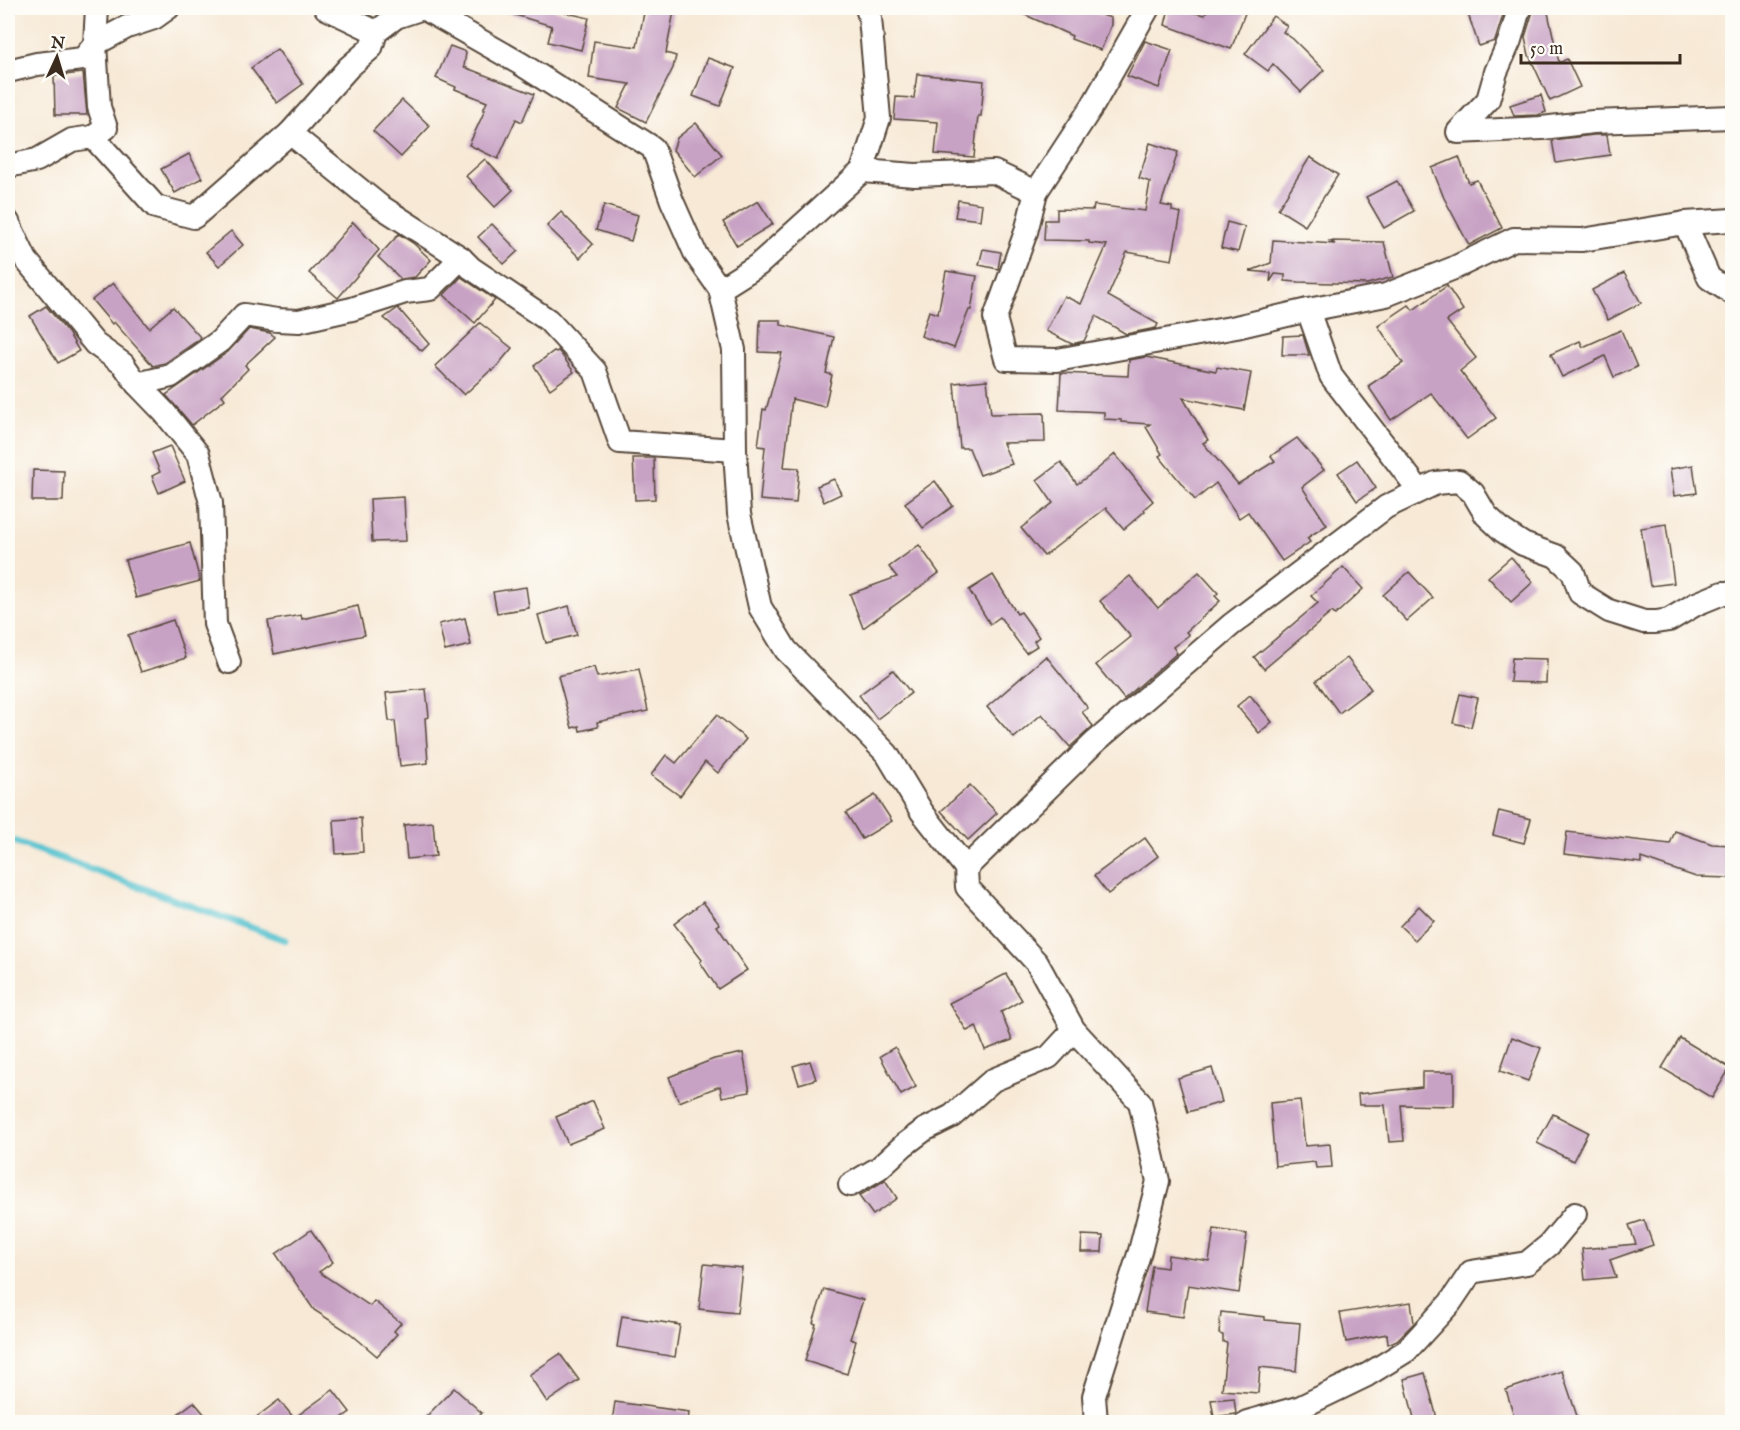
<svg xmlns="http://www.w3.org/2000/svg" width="1740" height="1430" font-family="'IM FELL English',serif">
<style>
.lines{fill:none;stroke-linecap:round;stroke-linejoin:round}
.stream{stroke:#56c2cf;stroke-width:7}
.building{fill:#c8a2c4}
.minor-casing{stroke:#57473a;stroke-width:26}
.minor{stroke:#fff;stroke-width:22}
</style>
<rect width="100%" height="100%" fill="#fdfcf7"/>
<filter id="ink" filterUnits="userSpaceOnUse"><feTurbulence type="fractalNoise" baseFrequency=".0167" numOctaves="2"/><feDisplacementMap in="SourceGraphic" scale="12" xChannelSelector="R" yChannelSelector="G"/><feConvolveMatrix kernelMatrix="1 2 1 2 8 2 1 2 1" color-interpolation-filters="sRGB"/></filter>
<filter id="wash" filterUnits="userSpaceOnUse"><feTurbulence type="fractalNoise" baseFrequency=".008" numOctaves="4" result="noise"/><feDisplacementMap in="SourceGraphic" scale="24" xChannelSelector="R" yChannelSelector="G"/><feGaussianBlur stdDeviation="1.35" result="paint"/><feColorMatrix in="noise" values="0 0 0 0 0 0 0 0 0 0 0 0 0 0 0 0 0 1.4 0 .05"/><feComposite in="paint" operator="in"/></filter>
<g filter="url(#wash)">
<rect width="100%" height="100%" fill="#f7e9d6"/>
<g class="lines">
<polyline class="stream" points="8,839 285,940"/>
</g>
<g id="blocks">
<g class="building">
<polygon points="505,8 546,8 589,18 581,50 548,42 552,26 505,12"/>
<polygon points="645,8 674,11 666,53 676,56 673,68 646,122 618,108 630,84 589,78 594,41 637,47"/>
<polygon points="1010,8 1081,8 1111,18 1111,25 1101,50 1071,39 1072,36"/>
<polygon points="1169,8 1205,15 1208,8 1247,8 1231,49 1165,25"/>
<polygon points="1478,8 1495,8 1497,14 1504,12 1495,41 1479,46 1467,11"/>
<polygon points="1534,8 1547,8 1559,63 1567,59 1580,87 1550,101 1529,55 1525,37"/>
<polygon points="1273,16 1287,26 1283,32 1293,39 1324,70 1301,92 1273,64 1268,71 1245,54"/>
<polygon points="1145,41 1172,50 1159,88 1127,76"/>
<polygon points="450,46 466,52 464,67 534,94 522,122 516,119 498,159 469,145 485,110 483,110 487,102 455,89 456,87 436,78"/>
<polygon points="277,49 303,84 277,103 251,68"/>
<polygon points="708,58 735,68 720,106 693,96"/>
<polygon points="83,73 87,115 55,115 54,76"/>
<polygon points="917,74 984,81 981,116 978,116 974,157 935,154 938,122 894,119 896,97 914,98"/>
<polygon points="1541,95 1546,112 1538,115 1514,116 1510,105"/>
<polygon points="402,100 430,126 401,157 373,131"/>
<polygon points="696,123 722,155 695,177 673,150 677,138"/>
<polygon points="1594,135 1607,135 1610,155 1556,163 1552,140"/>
<polygon points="1150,143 1178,152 1161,205 1172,207 1172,211 1181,213 1172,260 1127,252 1108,296 1158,324 1156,328 1126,334 1096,316 1084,341 1072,344 1046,331 1064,296 1081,304 1107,245 1089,243 1089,241 1044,240 1045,220 1057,220 1057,209 1093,210 1094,205 1145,211 1150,182 1139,178"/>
<polygon points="189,154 202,178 175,193 161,169"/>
<polygon points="1310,157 1338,175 1305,226 1278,209"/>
<polygon points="1459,157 1469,183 1477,180 1502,228 1469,245 1444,198 1432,168"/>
<polygon points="485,159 513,190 495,207 466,176"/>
<polygon points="1397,181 1414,211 1384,228 1366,197"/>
<polygon points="958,200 982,204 980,220 955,217"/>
<polygon points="758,201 773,224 737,246 723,222"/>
<polygon points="604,205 638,215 631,241 596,230"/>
<polygon points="561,212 593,244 580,258 547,226"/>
<polygon points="353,222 379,250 338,298 309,273"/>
<polygon points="1227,222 1245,227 1238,252 1221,248"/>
<polygon points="492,224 518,251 504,264 478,237"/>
<polygon points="231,231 243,245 219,266 206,252"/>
<polygon points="399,234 413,243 431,260 415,277 401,279 378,257"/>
<polygon points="1273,240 1335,244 1330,241 1384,242 1393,277 1367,284 1298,282 1285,281 1285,275 1275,274 1270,282 1271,273 1250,271 1271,263"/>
<polygon points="983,249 1001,252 998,269 979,265"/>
<polygon points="946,271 977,276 971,310 969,310 954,348 921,336 929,311 938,314"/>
<polygon points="1624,273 1641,303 1608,320 1592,290"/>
<polygon points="461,277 495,300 475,323 444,295"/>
<polygon points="113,283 149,328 173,307 201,338 165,363 153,366 114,322 112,324 92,300"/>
<polygon points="1447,286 1463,310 1447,321 1476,358 1460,371 1496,418 1467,439 1431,393 1391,420 1368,386 1403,363 1378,326 1409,305 1413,310"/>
<polygon points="46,306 69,334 79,351 58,363 30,316"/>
<polygon points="398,308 429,344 422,351 384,318"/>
<polygon points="760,320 781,320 781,325 834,337 826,373 832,375 825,407 792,399 784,467 799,468 796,503 760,500 765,447 758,446 763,409 766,410 782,353 759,352"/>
<polygon points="480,323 512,348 492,372 491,370 464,395 435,366"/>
<polygon points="249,329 270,333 275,337 245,365 248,369 222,395 225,399 192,425 166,395 228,352"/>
<polygon points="1621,330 1637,367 1614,377 1605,356 1562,377 1551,354 1580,341 1583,347"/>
<polygon points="1303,335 1309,355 1282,355 1283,336"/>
<polygon points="554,351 556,352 558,351 561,354 574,372 550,389 534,366"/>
<polygon points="1146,357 1216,371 1217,367 1251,373 1244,410 1183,398 1208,440 1203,443 1238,484 1275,461 1271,456 1297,438 1324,470 1302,487 1327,525 1307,538 1310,542 1282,561 1248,512 1239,518 1216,483 1195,500 1159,456 1162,454 1146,427 1150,424 1121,422 1121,420 1104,419 1104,412 1059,410 1061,373 1128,376 1129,360"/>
<polygon points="987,380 991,414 1044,413 1045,442 1003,443 1012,464 980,475 969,448 960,448 954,383"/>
<polygon points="170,446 185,481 159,493 152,476 160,472 152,453"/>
<polygon points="1115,454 1153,501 1144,509 1145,511 1124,529 1106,508 1044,556 1021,528 1053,503 1037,480 1061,462 1077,484 1094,472"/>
<polygon points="633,458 654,458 655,499 635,500"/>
<polygon points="1357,460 1376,488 1357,501 1338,473"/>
<polygon points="1693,465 1697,493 1674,496 1670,469"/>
<polygon points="33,470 64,471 63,501 32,501"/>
<polygon points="834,479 841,494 824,502 817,486"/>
<polygon points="935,481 953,506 923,528 905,503"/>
<polygon points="404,497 406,541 372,542 370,499"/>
<polygon points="1666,524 1674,583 1650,586 1641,528"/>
<polygon points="190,543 200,581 136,598 125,560"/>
<polygon points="919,545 939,573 863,628 850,594 897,577 889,567"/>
<polygon points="1511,557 1533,582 1511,602 1488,577"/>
<polygon points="1343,567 1363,589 1335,615 1332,612 1264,669 1254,657 1318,603 1311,596"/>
<polygon points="1199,572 1218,593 1215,596 1220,601 1186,632 1189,635 1173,647 1177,653 1124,699 1096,665 1131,637 1100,601 1130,576 1158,608"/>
<polygon points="1409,572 1433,598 1407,621 1383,595"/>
<polygon points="993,575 1017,614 1021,612 1039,637 1034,641 1037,646 1026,653 1000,617 990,624 969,590"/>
<polygon points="526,587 529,608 497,613 493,592"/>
<polygon points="358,606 365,635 274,654 268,621 301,615 302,619"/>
<polygon points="569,606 577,635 546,643 538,615"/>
<polygon points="465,618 471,645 445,651 439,624"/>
<polygon points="173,620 186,658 141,672 128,635"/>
<polygon points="1046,656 1088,708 1082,712 1093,726 1070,747 1042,714 1014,738 987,707"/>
<polygon points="1347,658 1371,689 1339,713 1316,681"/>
<polygon points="1512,658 1547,659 1546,683 1510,682"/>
<polygon points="594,667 597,677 639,669 648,711 597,722 598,727 580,731 579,726 572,728 558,676"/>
<polygon points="893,670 911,693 877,719 859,695"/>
<polygon points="426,689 429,717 425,718 428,763 400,766 395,721 389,721 386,693"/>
<polygon points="1460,694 1478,698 1471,727 1453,723"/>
<polygon points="1250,695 1272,722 1259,733 1237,706"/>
<polygon points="717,715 746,739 718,773 705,762 680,796 651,775 666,755 676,763"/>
<polygon points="970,785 997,813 968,840 941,811"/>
<polygon points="875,795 892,821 862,839 846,813"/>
<polygon points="1499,811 1531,819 1524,843 1493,835"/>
<polygon points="361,818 363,852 336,854 334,820"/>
<polygon points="433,822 436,856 407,859 404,825"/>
<polygon points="1675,831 1712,844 1732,845 1732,878 1696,877 1641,858 1641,863 1564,854 1567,832 1670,844"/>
<polygon points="1145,838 1158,856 1108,894 1094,876"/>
<polygon points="703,902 720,924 717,926 747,970 718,989 700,962 702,960 674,924"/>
<polygon points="1419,906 1434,921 1415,940 1400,926"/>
<polygon points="1006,974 1022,1000 1001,1012 1012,1040 985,1050 976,1026 967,1031 949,1003"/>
<polygon points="1512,1037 1541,1048 1528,1081 1500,1071"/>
<polygon points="1680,1038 1730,1068 1712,1098 1662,1068"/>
<polygon points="895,1047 916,1087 901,1095 880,1056"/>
<polygon points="743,1053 750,1092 722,1097 720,1086 679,1102 669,1077 714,1059"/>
<polygon points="810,1061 816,1079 799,1084 793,1066"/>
<polygon points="1212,1068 1222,1102 1188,1112 1178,1078"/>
<polygon points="1422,1072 1454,1072 1454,1106 1401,1105 1404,1141 1389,1142 1385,1105 1359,1105 1358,1094 1422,1087"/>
<polygon points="1300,1100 1305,1146 1330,1144 1332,1167 1316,1168 1315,1162 1275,1166 1270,1103"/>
<polygon points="593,1101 605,1129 568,1144 556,1117"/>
<polygon points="1553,1114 1588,1132 1573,1161 1537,1143"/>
<polygon points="885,1180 897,1198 873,1215 859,1196"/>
<polygon points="1644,1220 1653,1245 1610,1260 1616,1277 1585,1280 1582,1249 1636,1244 1629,1225"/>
<polygon points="1214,1229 1247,1234 1239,1293 1188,1285 1183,1317 1145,1312 1152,1266 1167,1268 1168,1255 1209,1261"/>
<polygon points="311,1230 333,1262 319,1272 370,1306 374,1301 401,1323 394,1331 397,1334 377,1356 350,1333 314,1310 276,1254"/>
<polygon points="1082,1235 1103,1236 1102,1252 1081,1252"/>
<polygon points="704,1264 742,1268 737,1313 699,1309"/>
<polygon points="824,1289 863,1300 850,1339 856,1341 847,1374 805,1361 816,1324 813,1323"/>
<polygon points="1411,1302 1414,1323 1397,1340 1388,1344 1387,1334 1346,1342 1340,1313"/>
<polygon points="1221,1312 1265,1317 1265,1320 1300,1323 1296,1371 1260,1367 1258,1393 1222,1390 1227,1343 1223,1342 1223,1335 1219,1334"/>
<polygon points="622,1316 680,1325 675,1357 617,1347"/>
<polygon points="560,1354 579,1380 547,1402 529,1375"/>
<polygon points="1562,1371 1579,1422 1516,1422 1506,1390"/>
<polygon points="1425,1373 1438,1422 1415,1422 1404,1379"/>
<polygon points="454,1388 482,1413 473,1422 421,1422"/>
<polygon points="333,1390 350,1412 336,1422 250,1422 279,1400 294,1418"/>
<polygon points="1234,1398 1236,1414 1214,1417 1211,1400"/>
<polygon points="194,1402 211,1422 167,1422"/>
<polygon points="615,1402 689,1412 688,1422 612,1422"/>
</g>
</g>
</g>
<g filter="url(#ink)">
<use href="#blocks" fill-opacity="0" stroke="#57473a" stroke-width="1.5"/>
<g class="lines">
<defs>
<g id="minor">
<polyline points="326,8 376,32"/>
<polyline points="423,8 521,64 653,148 672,201 696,255 720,289 734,350 735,450 739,514 760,607 786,650 887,754 922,812 966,868 967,887 1037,963 1074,1030 1140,1102 1158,1181 1140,1251 1094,1396 1096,1422"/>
<polyline points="1521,8 1519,9 1510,40 1496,72 1488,100 1458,132 1542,128 1593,122 1732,117"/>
<polyline points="8,71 37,64 83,59 95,44 97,8"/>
<polyline points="290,133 380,206 461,258 471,268 548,320 595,371 620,442 735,450"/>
<polyline points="93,137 106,128 99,107 95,44 127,27 154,18 168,8"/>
<polyline points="8,166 37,160 72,140 93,137 156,207 194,217 290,133 349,67 371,48 376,32 396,17 423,8"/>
<polyline points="862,171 915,175 994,172 1036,192 1026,232 995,318 1006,359 1057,360 1236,327 1308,310 1331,376 1419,490"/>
<polyline points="1036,192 1093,105 1148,8"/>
<polyline points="8,222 26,260 95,344 123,364 137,384 164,412 198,454 211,503 215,624 229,662"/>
<polyline points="1685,223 1709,278 1732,293"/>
<polyline points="720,289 758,265 862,171 879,118 870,18 867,8"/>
<polyline points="1308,310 1386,295 1454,268 1514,239 1582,240 1685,223 1732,220"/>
<polyline points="137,384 171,376 220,341 244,315 277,320 299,321 352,309 405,292 430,289 461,258"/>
<polyline points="966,868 1094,743 1231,625 1386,507 1436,483 1459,481 1473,493 1486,515 1503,531 1523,544 1556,556 1573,572 1580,593 1609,611 1644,622 1656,622 1669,620 1696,604 1723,593 1732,593"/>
<polyline points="850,1185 879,1168 904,1145 924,1130 952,1116 993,1080 1049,1057 1074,1030"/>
<polyline points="1247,1422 1301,1407 1367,1375 1406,1351 1450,1303 1471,1272 1527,1263 1549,1245 1575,1214"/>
</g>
</defs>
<use href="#minor" class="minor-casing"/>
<use href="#minor" class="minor"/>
</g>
</g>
<rect width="1740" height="1430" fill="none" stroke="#fdfcf7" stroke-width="30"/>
<g transform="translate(57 57) rotate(4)" stroke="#fdfcf7" stroke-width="4.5" paint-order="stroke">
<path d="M0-4.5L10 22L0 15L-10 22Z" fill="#3b2a1e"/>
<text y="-9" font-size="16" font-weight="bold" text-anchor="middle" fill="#3b2a1e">N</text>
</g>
<path d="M1521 54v9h159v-9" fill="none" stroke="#3b2a1e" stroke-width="3"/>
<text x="1530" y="54" font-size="18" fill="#3b2a1e" stroke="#fdfcf7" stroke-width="4.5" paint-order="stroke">50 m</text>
</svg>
